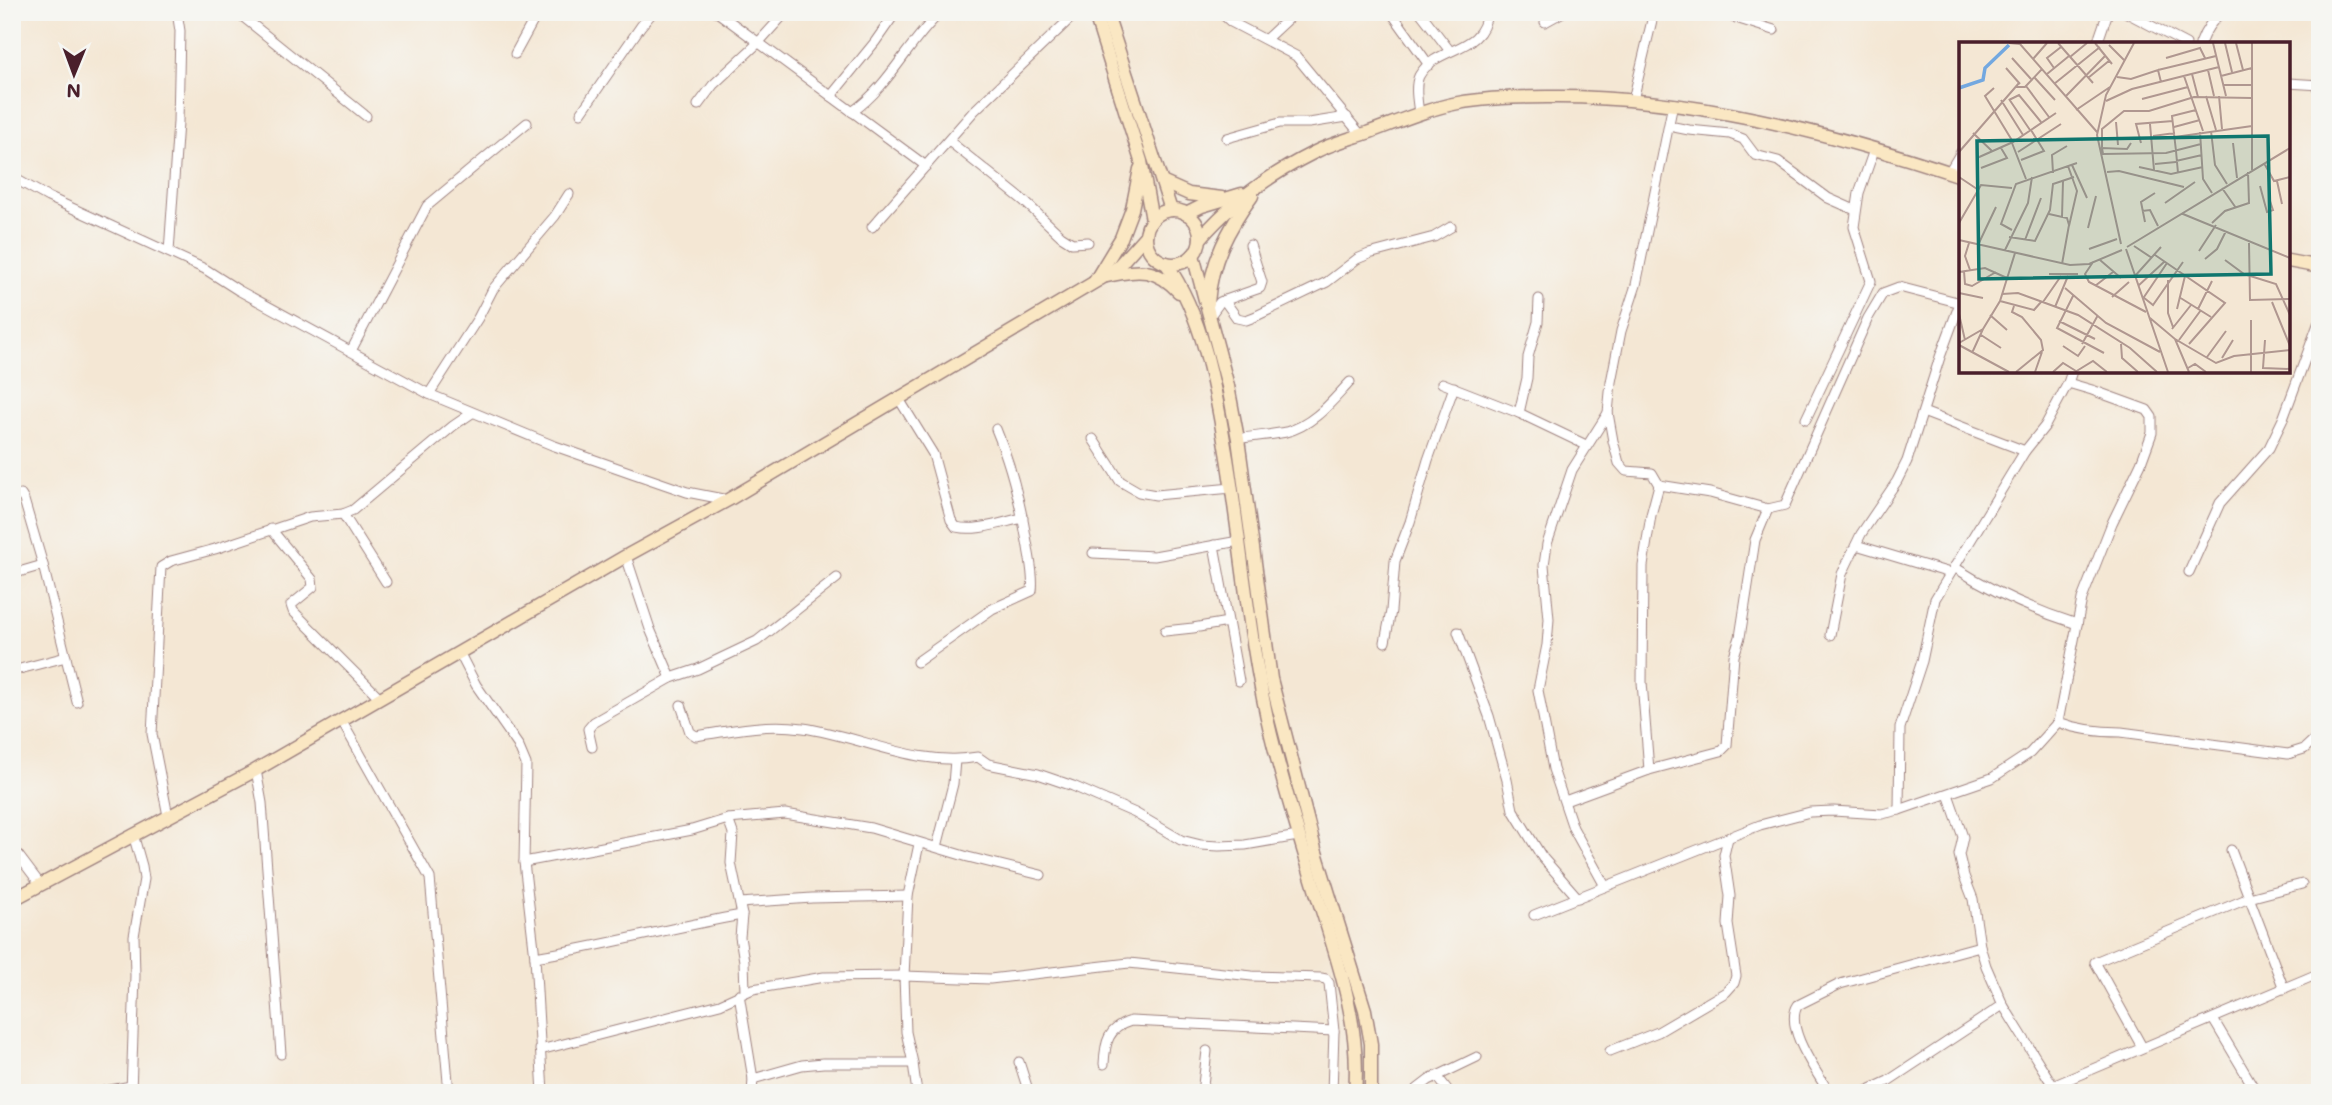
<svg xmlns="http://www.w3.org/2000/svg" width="2332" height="1105" font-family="Mali,sans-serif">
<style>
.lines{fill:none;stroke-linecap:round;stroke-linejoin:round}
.minor-casing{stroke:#9f8380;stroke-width:11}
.secondary-casing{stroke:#9f8380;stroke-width:15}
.minor{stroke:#fff;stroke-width:9}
.secondary{stroke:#fae7c3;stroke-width:12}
.inset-river{fill:none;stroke:#73a8e0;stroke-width:3.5}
.inset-road{fill:none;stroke:#b09790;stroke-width:2}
.view{fill:#0f766e;fill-opacity:0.15;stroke:#0f766e;stroke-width:3.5}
.inset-edge{fill:none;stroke:#4a1f2b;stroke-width:3.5}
</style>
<rect width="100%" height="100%" fill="#f6f6f2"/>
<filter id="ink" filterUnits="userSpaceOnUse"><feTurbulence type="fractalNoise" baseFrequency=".0143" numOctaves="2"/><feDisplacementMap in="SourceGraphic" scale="14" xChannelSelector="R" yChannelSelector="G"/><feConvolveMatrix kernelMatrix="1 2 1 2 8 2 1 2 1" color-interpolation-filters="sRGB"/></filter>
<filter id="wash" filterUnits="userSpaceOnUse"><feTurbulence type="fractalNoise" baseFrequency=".00686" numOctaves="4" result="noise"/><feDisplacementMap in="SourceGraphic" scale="28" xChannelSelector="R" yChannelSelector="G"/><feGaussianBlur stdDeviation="1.57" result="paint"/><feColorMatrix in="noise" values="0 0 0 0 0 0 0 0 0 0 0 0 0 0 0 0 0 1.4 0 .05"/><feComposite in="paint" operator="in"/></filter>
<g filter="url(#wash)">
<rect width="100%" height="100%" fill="#f4e7d4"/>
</g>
<g filter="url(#ink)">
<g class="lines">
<defs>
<g id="minor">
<polyline points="237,12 366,116"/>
<polyline points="717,12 926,166"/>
<polyline points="1220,12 1231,22 1296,56 1361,135"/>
<polyline points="1391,12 1429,65"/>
<polyline points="1420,12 1450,51"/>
<polyline points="1638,12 1653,16 1670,12"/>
<polyline points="1717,12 1774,30"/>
<polyline points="2125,12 2186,44"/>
<polyline points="1545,22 1563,12"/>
<polyline points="1266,39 1295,12"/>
<polyline points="2097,44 2108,12"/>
<path d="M2200,44c5,-14 11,-23 22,-32"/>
<polyline points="515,54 538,12"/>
<polyline points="2288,83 2320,85"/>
<polyline points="831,96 875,42 896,12"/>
<polyline points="1633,100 1653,16"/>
<polyline points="1673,104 1636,285 1621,331 1611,382 1608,413 1613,441 1619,463 1626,471 1652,473 1659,485 1710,493 1768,509 1785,505 1868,318 1883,293 1899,287 1961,303"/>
<polyline points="698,105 713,85 758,43 786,12"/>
<path d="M852,112c37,-25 56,-70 89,-100"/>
<polyline points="581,113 641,26 653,12"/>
<path d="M1419,114c-1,-11 -5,-27 0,-38 18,-32 64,-21 68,-64"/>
<polyline points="1669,126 1689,130 1730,134 1743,139 1755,155 1778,161 1828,198 1855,210"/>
<polyline points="1227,138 1280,123 1309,123 1347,117"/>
<polyline points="949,141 1024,201 1061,236 1072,243 1088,242"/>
<polyline points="1949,172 1961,152"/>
<polyline points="12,177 48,197 205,269 238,290 429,394 552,445 632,473 687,492 728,500"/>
<polyline points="872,227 974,111 1077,12"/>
<polyline points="169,252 178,122 180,31 177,12"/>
<polyline points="1224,300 1237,318 1246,320 1254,317 1327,282 1357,259 1369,254 1434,237 1451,227"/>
<polyline points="1209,317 1220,302 1260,288 1262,282 1250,245"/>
<polyline points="351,351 427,206 527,123"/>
<polyline points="1442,383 1519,413 1586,445"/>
<polyline points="429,394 478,318 493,289 555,216 569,194"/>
<path d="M899,399l34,55 18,66 5,7c21,5 46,-5 67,-9"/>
<polyline points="1923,412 2025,451"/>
<polyline points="1519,413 1527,378 1528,357 1538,322 1539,299"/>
<polyline points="1806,419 1871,281 1854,227 1859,193 1874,150"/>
<polyline points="1093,439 1120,481 1139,492 1156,495 1232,488"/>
<path d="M1238,439c16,-3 33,-4 48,-7 28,-7 46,-31 64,-50"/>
<polyline points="12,497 21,495 24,500 43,565 77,702"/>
<polyline points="343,514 386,582"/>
<polyline points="271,529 312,579 313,587 291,605 293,611 380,698"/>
<polyline points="1214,545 1239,681"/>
<polyline points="1856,545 1950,573"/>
<polyline points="1093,553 1154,556 1239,541"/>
<polyline points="626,556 650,629 671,678"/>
<path d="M1954,567c39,25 79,43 123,57"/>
<polyline points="2189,572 2220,503 2269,448 2283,419 2320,319"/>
<polyline points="12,574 43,565"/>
<polyline points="1165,631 1193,628 1228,622"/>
<polyline points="1458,632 1489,716 1507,780 1513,810 1542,857 1578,898"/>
<polyline points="1830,635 1842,574 1861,534 1897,481 1907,461 1940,357 1960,303"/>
<polyline points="1385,642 1391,611 1395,561 1410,522 1428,460 1454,387"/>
<polyline points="459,652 476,685 518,745 526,764 524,862 535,957 543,1093"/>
<path d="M917,662l75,-53 40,-18c2,-15 -2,-30 -4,-44 -7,-41 -16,-80 -32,-118"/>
<polyline points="12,671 66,657"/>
<path d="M681,705l9,27 6,4c36,-6 71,-13 107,-8 58,8 116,40 175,29l10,7 50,10 35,12 62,27 46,27 20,5 18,1 26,-1 53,-9"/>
<polyline points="341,720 430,878 449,1093"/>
<path d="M2058,722c21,8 41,10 63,10l167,22 16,-5 16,-15"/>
<polyline points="592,747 588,729 594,722 671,678 698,669 757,641 837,578"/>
<polyline points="256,770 262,803 281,1054"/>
<polyline points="1649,770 1642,682 1643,566 1651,515 1659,485"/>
<polyline points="1948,794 1963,837 1959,855 1964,876 1973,899 1980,946 1986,966 2003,1005 2052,1084"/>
<polyline points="1565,801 1649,770 1721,751 1727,745 1734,656 1740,637 1755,540 1768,509"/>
<polyline points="1899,810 1900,728 1922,661 1935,599 2025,451 2045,426 2068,383 2072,371"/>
<polyline points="168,816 152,734 161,567 171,561 215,549 295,522 310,517 343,514 353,510 453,426 472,413"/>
<polyline points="728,819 733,833 731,863 742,915 740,937 744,961 745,991"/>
<polyline points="12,847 40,884"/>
<polyline points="937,847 953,784 955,760"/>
<polyline points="2231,850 2284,989"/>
<polyline points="524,862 692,830 728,819 785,814 871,828 968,857 1041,875"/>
<polyline points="1605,886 1573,828 1553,769 1538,690 1547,645 1549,619 1544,565 1547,544 1572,470 1608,413"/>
<polyline points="740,903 812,898 908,896"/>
<polyline points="1534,915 1760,825 1810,812 1833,811 1882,814 1899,810 1992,778 2030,753 2058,722 2082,599 2112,523 2141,463 2152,433 2152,417 2147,410 2092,390 2068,383"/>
<path d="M535,957c70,-11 137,-30 207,-42"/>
<polyline points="739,994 753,1079 752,1093"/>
<polyline points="2213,1019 2257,1093"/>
<polyline points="2142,1047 2095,962 2249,898 2302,884"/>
<path d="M540,1050l180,-46 33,-15 71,-12 80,-1 86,3 139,-16 123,13 69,2 5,1 3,4 5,48 -203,-10c-23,7 -26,21 -27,43"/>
<polyline points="1610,1051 1658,1032 1726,992 1734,983 1736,976 1728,924 1730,896 1724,855 1728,838"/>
<polyline points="1019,1062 1029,1093"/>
<polyline points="1437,1076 1450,1093"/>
<polyline points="753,1079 802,1065 823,1063 913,1063"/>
<polyline points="95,1093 131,1086"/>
<polyline points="131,1093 135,976 134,936 144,879 142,866 133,834"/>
<polyline points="917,1093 913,1063 906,1032 904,976 908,896 919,844"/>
<polyline points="1202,1093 1207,1051"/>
<polyline points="1332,1093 1334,1031"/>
<polyline points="1412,1093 1429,1080 1477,1057"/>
<path d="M1829,1093c-11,-20 -46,-66 -31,-88l42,-21 140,-38"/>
<polyline points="1862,1093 1888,1081 2003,1005"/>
<polyline points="2036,1093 2320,973"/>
</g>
<g id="secondary">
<polyline points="1094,12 1141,161 1152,220"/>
<polyline points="1106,12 1171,210"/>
<polyline points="1162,182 1189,194 1222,198"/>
<circle cx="1173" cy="237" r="27"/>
<polyline points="1186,214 1202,206 1242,194"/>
<path d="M1200,239c31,-36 71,-65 113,-86 17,-9 36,-14 54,-20 30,-11 60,-24 91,-30 29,-5 60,-6 89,-6 141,-2 281,35 414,79"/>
<polyline points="1193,255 1228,386 1238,439 1271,679 1315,849 1365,1010 1371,1044 1371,1093"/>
<polyline points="2288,261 2320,267"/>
<path d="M1166,263c39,56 50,130 61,195 15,92 22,186 44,277 13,53 29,105 45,157 21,66 45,131 39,201"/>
<path d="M1106,276c33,-6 48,-10 73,16"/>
<polyline points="1095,281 1121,238 1132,209 1140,169"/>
<path d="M1208,303c3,-42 20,-74 44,-107"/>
<polyline points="12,900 256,770 626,556 728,500 1105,276 1113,272 1146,235"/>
</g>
</defs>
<use href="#minor" class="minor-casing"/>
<use href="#secondary" class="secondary-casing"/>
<use href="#minor" class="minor"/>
<use href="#secondary" class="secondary"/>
</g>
</g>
<g transform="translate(1959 42)">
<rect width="331" height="331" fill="#f4e7d4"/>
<path class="inset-river" d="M0,46l24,-8 2,-12 24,-23"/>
<path class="inset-road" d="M50,1l11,1 77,88M99,1l35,40M136,1l17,21M254,1l13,53M266,1l7,29M277,1l7,27M293,1v127M150,3l16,16M111,15l17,-14M53,16l19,21M207,16l34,-10 5,10M74,17l14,-16M47,26l14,16M95,26l-7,-10 14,-11M199,28l58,-14M249,28l6,26M88,32l22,-18M233,32l6,23M225,34l19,55M262,34l31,-8M75,35l21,23M158,35l14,2 27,-9 3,12M129,36l22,-18M95,42l46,-37M264,43h30M67,44l23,31M57,45h9l17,-18M35,46l-9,8 28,46M247,54l10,34M260,54l3,33M106,55l41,-42M50,57l21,31M183,57l46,-12M42,58l22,35M50,58l10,-5 22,27M147,59l26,-12 87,-22M117,68l34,-23M157,80l2,23M191,82l4,46M215,85l26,-7M252,89l4,34 12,19M241,90l3,47 9,14M14,91l19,18M194,94l22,-3M216,95l77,-11M53,101l14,36M172,101l-4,6 -25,-1 1,6 63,-1 35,-9M182,101l-5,-19 37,-3M274,101l4,35M143,105v-18l22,-18h25l45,-14 58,1M217,109l-4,-35 24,-6M217,109l2,22M0,110l60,-69M59,110l43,-28M18,116l36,-16 43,-29M62,118l23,-9 -13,-21M217,119l26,-6M305,121l10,18 16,-4M196,122l21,-2M113,123l15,33M109,124l9,25 -8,35M180,125l32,7 32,-7M22,126l26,-10 -6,-10M148,130l12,-1 65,16M94,131l-1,-18 15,-9M0,135l18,12M318,139l5,23M301,144l7,26 6,-2 -3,-9M263,146l14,20M206,161l30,-21M183,169l8,-1 8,16M90,172l18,4 2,7M224,172l107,44M103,175l1,-36M186,180l-4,-20 14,-9M0,181l22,-38 31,3M253,181l13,-12 24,-8 -1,-31M129,186l8,-32M53,188l-11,-6 15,-40 61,-21M50,195l26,4 15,-31 3,-26 21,-7M0,198l111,25 19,-1 33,-14M66,198l16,-42M10,201l-4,13 5,14M290,201l1,57 40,-1M162,202l-24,-109 9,-40 28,-52M19,203l18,-38M175,204l18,12M168,205l163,-99M130,207l28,-10M167,207l42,123M46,208l23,-47 4,-26M240,209l17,-26M196,213l70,48 -36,41M246,217l12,-10 9,-18M141,218l21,18M266,218l19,14 32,10 14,31M134,220l-8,12 4,8 57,30M103,222l7,-39M5,229l1,13 7,2 24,-14M0,230l26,-4 22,10M90,232h29M176,234l26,-29M209,238v33l5,14M136,244l18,-14M179,244l26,-24M106,246l41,35 54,29M0,251l24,5M43,252l16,-1 60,22 52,33 27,24M114,254l-16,32 47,25M153,255l17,-15M184,255l10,8 30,-43M185,255l23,-34M220,255l32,20M41,259l34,9 7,-8M84,260l18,-26M313,260l18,44M55,264l-2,6 10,5 19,23 2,10 -27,22M96,265l13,-31M218,267l8,-33M239,267l14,-28M0,272l6,26M31,273l17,15M191,276l25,21 14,33M292,278v52M100,279l36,18M213,287l19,-24M22,293l20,13M216,297l41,24 18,-7 56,-6M220,298l22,-30M306,298l-2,28 27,1M0,301l24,-14 17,-28 15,-48M123,302l16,-29M162,302l1,14 16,14M0,303l50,27M104,304l15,10 7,-10M13,311l11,-24M248,315l19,-26M263,316l11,-18M229,326l7,-4 11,8M76,330l7,-20M94,330l10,-9 13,8M116,330l18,-11 14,11"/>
<path class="view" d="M309,94l3,138 -292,5 -2,-138z"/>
<rect width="331" height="331" class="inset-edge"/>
</g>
<rect width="2332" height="1105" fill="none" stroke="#f6f6f2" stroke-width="42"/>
<g transform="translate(74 74) rotate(181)" stroke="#f6f6f2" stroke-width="5" paint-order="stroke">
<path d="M0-5L12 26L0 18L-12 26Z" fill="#4a1f2b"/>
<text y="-10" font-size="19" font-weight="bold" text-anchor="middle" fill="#4a1f2b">N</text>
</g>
</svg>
